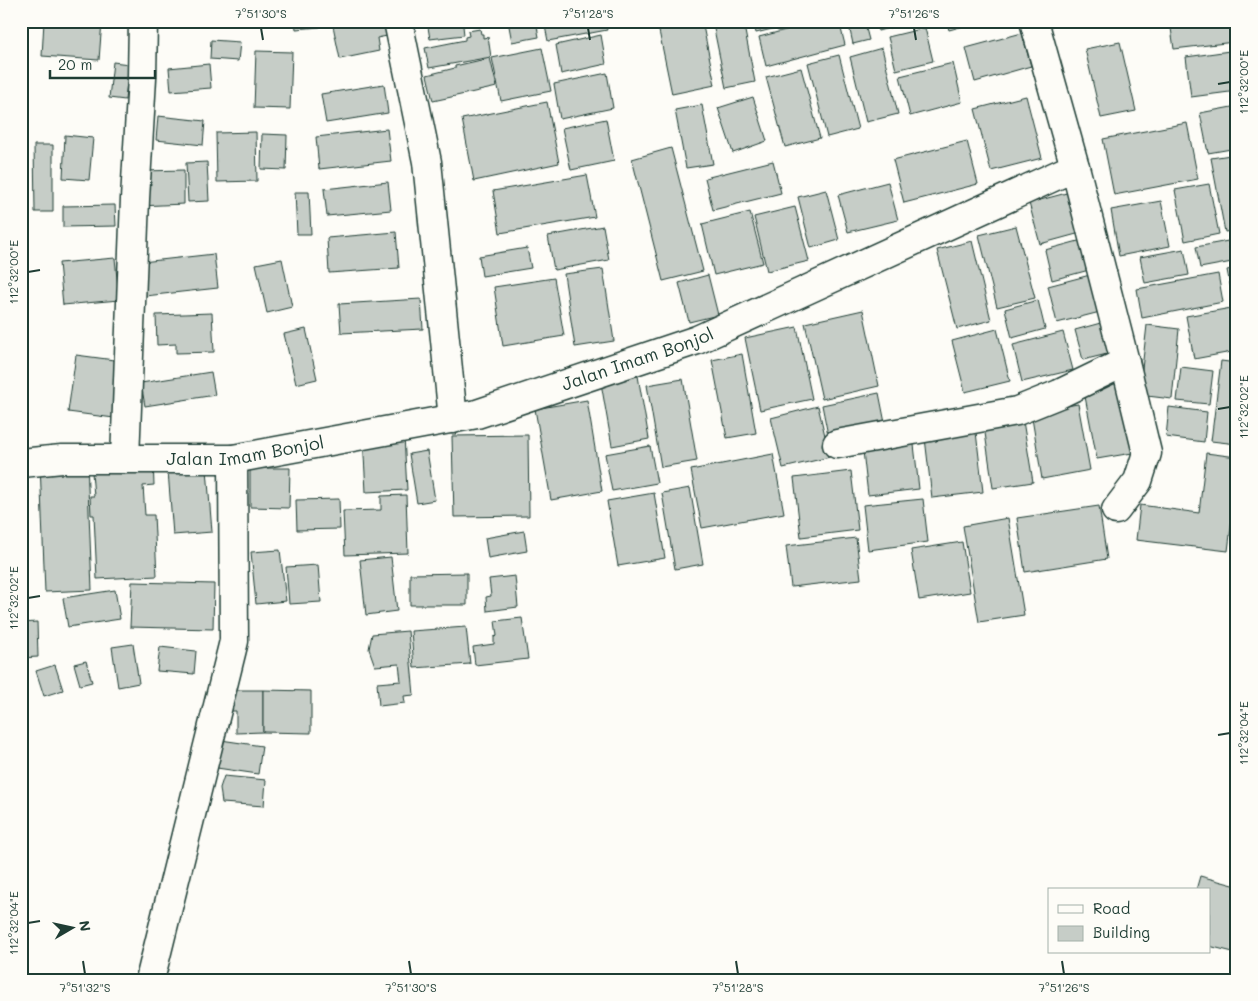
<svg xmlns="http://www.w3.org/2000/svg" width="1258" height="1001" font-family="Mali,sans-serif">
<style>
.building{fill:#c6cdc7;stroke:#1f3d34}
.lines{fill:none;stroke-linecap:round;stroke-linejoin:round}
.minor-casing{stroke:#1f3d34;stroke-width:31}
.minor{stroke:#fdfcf7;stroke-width:28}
.ticks{fill:none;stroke:#1f3d34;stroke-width:2}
.labels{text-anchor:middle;stroke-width:4;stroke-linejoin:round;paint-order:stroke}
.street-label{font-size:18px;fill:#1f3d34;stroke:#fdfcf7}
.neatline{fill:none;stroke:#1f3d34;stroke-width:2}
.ticks-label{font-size:12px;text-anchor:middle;fill:#1f3d34}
</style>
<rect width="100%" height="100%" fill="#fdfcf7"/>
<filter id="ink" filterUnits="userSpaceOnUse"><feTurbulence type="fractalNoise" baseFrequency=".02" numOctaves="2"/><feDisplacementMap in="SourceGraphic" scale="10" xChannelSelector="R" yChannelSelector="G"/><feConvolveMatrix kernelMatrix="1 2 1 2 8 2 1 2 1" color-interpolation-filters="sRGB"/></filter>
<g filter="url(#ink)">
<g class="building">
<polygon points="44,21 102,21 99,60 42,56"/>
<polygon points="170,21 217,21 217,24 170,27"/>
<polygon points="295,21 320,21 320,27 296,29"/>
<polygon points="332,21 384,21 387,36 377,38 379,51 340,59"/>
<polygon points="427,21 497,21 463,26 464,35 430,39"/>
<polygon points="508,21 536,21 539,37 512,42"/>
<polygon points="544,21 605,21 607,30 548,41"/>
<polygon points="684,21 702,21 715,85 672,94 658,26"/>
<polygon points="727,21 743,21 755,82 726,88 713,24"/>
<polygon points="753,21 796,21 796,23 756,33"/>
<polygon points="820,21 839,21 845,45 766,66 759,37"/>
<polygon points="848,21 864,21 869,40 853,44"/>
<polygon points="875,21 914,21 878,31"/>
<polygon points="946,21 982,21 949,30"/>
<polygon points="1170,21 1231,21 1234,42 1174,49"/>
<polygon points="925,28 933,61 896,70 888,37"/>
<polygon points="480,29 481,34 483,34 483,38 488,37 491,57 429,68 425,48 465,40 465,37 469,36 468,31"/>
<polygon points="1022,33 1031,66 975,82 966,48"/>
<polygon points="601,35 606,64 561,74 556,45"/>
<polygon points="211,40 240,42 238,61 210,59"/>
<polygon points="1120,42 1136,111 1101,118 1085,49"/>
<polygon points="542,48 551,91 501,101 492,58"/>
<polygon points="882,48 898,114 866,122 850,57"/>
<polygon points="1237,50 1237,91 1191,97 1186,57"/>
<polygon points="256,51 292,52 290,109 254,108"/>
<polygon points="839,55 858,129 827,137 808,63"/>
<polygon points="490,58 497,87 433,101 427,75 455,68 455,66"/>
<polygon points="113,62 129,64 125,100 109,98"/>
<polygon points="953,63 962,102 910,116 900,76"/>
<polygon points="209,64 211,88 171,91 169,68"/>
<polygon points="801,68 820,138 785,147 766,77"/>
<polygon points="607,73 613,108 560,119 554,84"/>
<polygon points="384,84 388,113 326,123 321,94"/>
<polygon points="1026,96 1042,158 991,171 975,109"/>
<polygon points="753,97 767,141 733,153 718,108"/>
<polygon points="547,102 559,163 474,181 462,119"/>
<polygon points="702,105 713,164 686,168 675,110"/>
<polygon points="1237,106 1237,148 1208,153 1200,113"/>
<polygon points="158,116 205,121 203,145 156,140"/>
<polygon points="606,119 614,161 571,170 562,128"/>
<polygon points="1187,123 1198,179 1114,195 1103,139"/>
<polygon points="387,129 391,161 319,169 316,137"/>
<polygon points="256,132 257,181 217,182 216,133"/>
<polygon points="262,134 287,135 286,170 261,169"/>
<polygon points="65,135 93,138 89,180 63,178"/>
<polygon points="967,141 978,184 904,203 893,160"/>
<polygon points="34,145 53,145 53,212 35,212"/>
<polygon points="671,148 703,271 663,281 632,159"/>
<polygon points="1237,154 1237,230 1225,232 1211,158"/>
<polygon points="773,161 781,193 713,210 705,178"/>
<polygon points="207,162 209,201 188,202 186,163"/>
<polygon points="184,170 184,204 139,206 143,171"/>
<polygon points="587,175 595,217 500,233 493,191"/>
<polygon points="388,182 391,210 327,216 324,189"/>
<polygon points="888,182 898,220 848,232 838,195"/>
<polygon points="1209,184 1219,234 1185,241 1175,190"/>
<polygon points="826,190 839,240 811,248 798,197"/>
<polygon points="1074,191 1084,232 1040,244 1029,203"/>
<polygon points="295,192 309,192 311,234 297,234"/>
<polygon points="1161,201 1170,246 1119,256 1111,210"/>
<polygon points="115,205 116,226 63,227 63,206"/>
<polygon points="795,207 809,261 767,271 754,217"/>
<polygon points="750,212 763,263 714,275 702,224"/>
<polygon points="603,226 609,260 554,270 548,236"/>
<polygon points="1016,226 1035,298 997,307 979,235"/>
<polygon points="396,232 399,268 329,273 327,238"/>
<polygon points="1082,240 1089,270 1052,280 1045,250"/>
<polygon points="972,241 991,320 957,329 937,250"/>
<polygon points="1228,241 1232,262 1200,268 1196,247"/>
<polygon points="527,248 531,268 482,276 479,256"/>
<polygon points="1184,249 1189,275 1145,283 1140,257"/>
<polygon points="214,254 218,288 145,296 142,262"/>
<polygon points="115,258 119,300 63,305 59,263"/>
<polygon points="282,259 292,307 267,313 256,264"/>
<polygon points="1237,268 1237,298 1233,299 1227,270"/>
<polygon points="603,269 614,341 575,347 564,274"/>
<polygon points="1218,274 1223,302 1142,318 1137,289"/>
<polygon points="708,275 718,315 689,322 679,283"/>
<polygon points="1090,275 1100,312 1057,323 1048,286"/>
<polygon points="554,278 564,336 503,346 494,287"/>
<polygon points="421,299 423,329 341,333 339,304"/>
<polygon points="1038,300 1045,329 1012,338 1005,309"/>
<polygon points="1237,307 1237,351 1194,359 1186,316"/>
<polygon points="863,310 879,386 822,399 805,323"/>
<polygon points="212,313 214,352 176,353 176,344 157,345 156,315"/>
<polygon points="1108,321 1115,352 1083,360 1075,330"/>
<polygon points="1147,325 1179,329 1172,399 1139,395"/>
<polygon points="797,327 812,399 760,410 745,338"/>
<polygon points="306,329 317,379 296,384 284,334"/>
<polygon points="997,329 1010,381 965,392 952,341"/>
<polygon points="1063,332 1073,370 1022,382 1013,345"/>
<polygon points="742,354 756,433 727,438 712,360"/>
<polygon points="76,355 122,361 114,418 68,412"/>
<polygon points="1221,361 1237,363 1237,444 1211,441"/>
<polygon points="1181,367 1213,371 1209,404 1177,401"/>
<polygon points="211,372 215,395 145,406 141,383"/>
<polygon points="638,376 649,439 612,446 601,383"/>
<polygon points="1124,378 1138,452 1097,459 1083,386"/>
<polygon points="683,379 697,461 661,467 647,385"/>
<polygon points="879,393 885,423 828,435 822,405"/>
<polygon points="587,400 602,491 551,500 535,409"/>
<polygon points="1078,404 1090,470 1042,479 1031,412"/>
<polygon points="818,406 830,457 783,468 771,418"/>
<polygon points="1169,407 1207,412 1204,442 1166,437"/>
<polygon points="1023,421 1033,482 993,488 984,426"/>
<polygon points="976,432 983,492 932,498 925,438"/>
<polygon points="528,435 529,516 454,517 452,436"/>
<polygon points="404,436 407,490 366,492 363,437"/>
<polygon points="913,436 919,489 868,495 862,442"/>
<polygon points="650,446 657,483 612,491 605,454"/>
<polygon points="427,451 435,500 417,503 409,454"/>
<polygon points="1206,453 1237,457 1237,477 1228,551 1136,540 1140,505 1199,513"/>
<polygon points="773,454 784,513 702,528 691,470"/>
<polygon points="87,461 92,590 45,592 40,463"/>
<polygon points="91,461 153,461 154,485 143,486 145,515 154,515 157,576 97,579 94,515 91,515 90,496 94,496"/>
<polygon points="250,468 290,468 289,508 250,507"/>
<polygon points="207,469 212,532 173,535 168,471"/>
<polygon points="851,471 858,530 801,537 794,478"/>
<polygon points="690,488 703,564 675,569 662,493"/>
<polygon points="654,493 665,558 618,566 607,501"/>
<polygon points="406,495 408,553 345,555 343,511 381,510 381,496"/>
<polygon points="339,499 340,529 297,530 296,500"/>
<polygon points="923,499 928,542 868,550 863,505"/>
<polygon points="1099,506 1107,559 1025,572 1017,518"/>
<polygon points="1008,518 1024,615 979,622 963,526"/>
<polygon points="524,531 527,551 488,558 485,538"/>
<polygon points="856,538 861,579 791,587 786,546"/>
<polygon points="962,542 970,592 919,600 911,550"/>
<polygon points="280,550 286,601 256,604 251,552"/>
<polygon points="391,557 397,611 366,615 360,560"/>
<polygon points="318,565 321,602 289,604 286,567"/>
<polygon points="467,573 467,605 410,605 410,574"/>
<polygon points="515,576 518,607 487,611 486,597 491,596 489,579"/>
<polygon points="132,582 214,584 213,629 130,627"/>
<polygon points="115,590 120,619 68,627 63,598"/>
<polygon points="522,618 528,659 475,665 473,647 494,644 494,637 497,636 495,621"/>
<polygon points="37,622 38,657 21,658 21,623"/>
<polygon points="466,627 470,664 414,668 411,631"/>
<polygon points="408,631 414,695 404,696 405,703 379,706 377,683 401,681 399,664 375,666 369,649 372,634"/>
<polygon points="133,644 139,683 118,687 112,647"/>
<polygon points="160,647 196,651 194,674 157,671"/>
<polygon points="86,661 92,682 80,685 74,664"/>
<polygon points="55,665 63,690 44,696 36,671"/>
<polygon points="224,690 263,690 263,732 236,733 236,711 224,711"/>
<polygon points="263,690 311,691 311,733 263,732"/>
<polygon points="214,739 262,746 258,774 210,767"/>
<polygon points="224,776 266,780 264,806 222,803 220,788"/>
<polygon points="1200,876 1237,886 1237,953 1209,946 1209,890 1196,890"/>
</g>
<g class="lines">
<defs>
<g id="minor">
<polyline points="398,21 427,162 453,419"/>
<polyline points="1075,167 1125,362 1147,453 1138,481 1116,510"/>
<polyline points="837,444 1017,411 1059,394 1125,362"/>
<polyline points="125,459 135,199 142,78 143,21"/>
<path id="s1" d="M21,463l41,-4h171l244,-45 220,-74 378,-173 -41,-146"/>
<polyline points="150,980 234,641 233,459"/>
</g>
</defs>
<use href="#minor" class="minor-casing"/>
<use href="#minor" class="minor"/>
</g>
</g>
<path class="ticks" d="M261,28l2,12M588,28l2,12M914,28l2,12M1218,84l12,-2M28,272l12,-2M1218,409l12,-2M28,598l12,-2M1218,735l12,-2M28,923l12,-2M83,961l2,13M409,961l2,13M736,961l2,13M1062,961l2,13"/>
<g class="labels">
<g class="street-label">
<text dy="6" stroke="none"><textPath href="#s1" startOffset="630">Jalan Imam Bonjol</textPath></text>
<text dy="6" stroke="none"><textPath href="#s1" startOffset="225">Jalan Imam Bonjol</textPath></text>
</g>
</g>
<rect width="1258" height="1001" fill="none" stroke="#fdfcf7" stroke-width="55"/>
<rect x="1048" y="888" width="162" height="65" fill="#fdfcf7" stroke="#a4b0a9"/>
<rect x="1058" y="905" width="25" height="8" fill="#fdfcf7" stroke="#a4b0a9"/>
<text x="1093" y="914" font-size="15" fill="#1f3d34">Road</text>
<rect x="1058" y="926" width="25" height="15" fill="#c6cdc7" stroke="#a4b0a9"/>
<text x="1093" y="938" font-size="15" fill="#1f3d34">Building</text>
<g transform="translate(72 928) rotate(81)" stroke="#fdfcf7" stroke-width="4" paint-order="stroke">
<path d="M0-4L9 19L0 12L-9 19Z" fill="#1f3d34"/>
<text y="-8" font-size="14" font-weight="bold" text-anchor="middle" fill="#1f3d34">N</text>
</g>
<path d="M50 70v8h105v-8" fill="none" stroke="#1f3d34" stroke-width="2.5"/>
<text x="58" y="70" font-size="15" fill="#1f3d34" stroke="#fdfcf7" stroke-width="4" paint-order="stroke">20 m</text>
<rect x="28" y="28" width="1202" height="946" class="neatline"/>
<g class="ticks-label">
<text x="261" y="18">7°51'30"S</text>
<text x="588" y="18">7°51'28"S</text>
<text x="914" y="18">7°51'26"S</text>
<text transform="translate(1244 82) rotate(-90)" y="4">112°32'00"E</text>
<text transform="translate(14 272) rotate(-90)" y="4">112°32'00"E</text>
<text transform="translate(1244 407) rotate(-90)" y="4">112°32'02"E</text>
<text transform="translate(14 598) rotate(-90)" y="4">112°32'02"E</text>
<text transform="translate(1244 733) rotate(-90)" y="4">112°32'04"E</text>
<text transform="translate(14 923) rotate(-90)" y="4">112°32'04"E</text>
<text x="85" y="992">7°51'32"S</text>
<text x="411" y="992">7°51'30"S</text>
<text x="738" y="992">7°51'28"S</text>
<text x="1064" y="992">7°51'26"S</text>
</g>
</svg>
